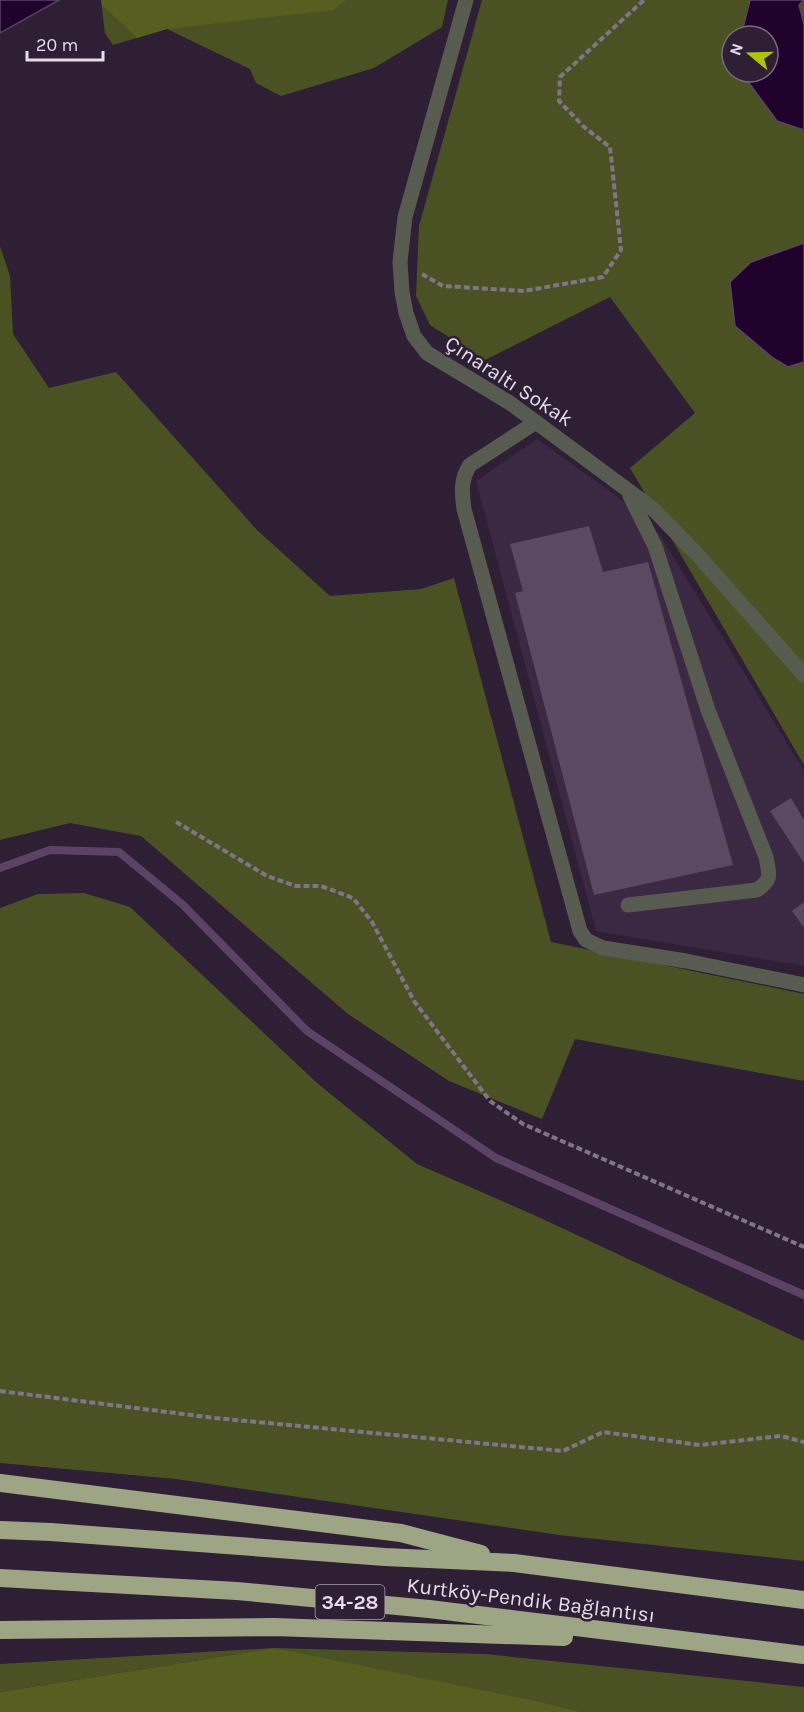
<svg xmlns="http://www.w3.org/2000/svg" width="804" height="1712" font-family="Karla,sans-serif">
<style>
.built{fill:#3b2943}
.green{fill:#4a5223;fill-rule:evenodd}
.forest{fill:#565f20}
.water{fill:#21022d;stroke:#5c4366;stroke-width:1.5}
.lines{fill:none;stroke-linecap:round;stroke-linejoin:round}
.stream{stroke:#5c4366;stroke-width:8}
.building{fill:#594961}
.path{stroke:#817486;stroke-width:4;stroke-dasharray:6 3;stroke-linecap:butt}
.minor{stroke:#585b4f;stroke-width:15}
.highway{stroke:#9ea585;stroke-width:18}
.labels{text-anchor:middle;stroke-width:5;stroke-linejoin:round;paint-order:stroke}
.shield{fill:#2e1f35;stroke:#afa3b4;stroke-width:1.5}
.shield-label{font-size:20px;font-weight:bold;fill:#e6dcea}
.street-label{font-size:21px;fill:#e6dcea;stroke:#2e1f35}
</style>
<rect width="100%" height="100%" fill="#2e1f35"/>
<polygon class="built" points="537,439 614,494 660,535 804,771 804,966 596,931 476,481"/>
<g class="green">
<polygon points="101,0 448,0 442,27 374,68 281,96 256,83 250,69 167,29 113,45 105,33"/>
<path d="M482,0h322v765l-174,-297 65,-55 -85,-116 -125,63 -55,-35 -14,-29 3,-70zM732,36h36v36h-36z"/>
<polygon points="0,246 10,276 13,334 49,388 116,372 257,530 330,596 421,589 454,578 551,942 804,994 804,1081 575,1039 542,1119 449,1081 348,1014 141,836 70,823 0,840"/>
<polygon points="84,893 130,907 317,1083 417,1164 534,1215 804,1341 804,1561 559,1535 176,1479 0,1463 0,908 38,894"/>
<polygon points="274,1648 0,1692 0,1664 274,1648 485,1654 804,1687 804,1712 561,1712"/>
</g>
<g class="forest">
<polygon points="101,0 346,0 333,10 167,29 137,38 102,5"/>
<polygon points="274,1648 531,1700 579,1712 0,1712 0,1692"/>
</g>
<g class="water">
<polygon points="0,0 59,0 0,33"/>
<polygon points="750,0 804,0 799,5 804,24 804,130 777,121 741,72 768,72 768,36 741,36"/>
<polygon points="804,243 804,362 788,367 773,358 735,326 730,282 751,262"/>
</g>
<g class="lines">
<polyline class="stream" points="0,868 50,850 119,852 182,904 307,1031 496,1158 804,1295"/>
</g>
<g class="building">
<polygon points="589,526 603,572 648,562 733,865 594,895 515,593 523,591 510,544"/>
<polygon points="791,798 804,820 804,863 770,811"/>
<polygon points="804,902 804,928 792,911"/>
</g>
<g class="lines">
<g class="path">
<polyline points="422,274 443,286 524,291 603,277 621,250 610,147 584,127 559,101 560,77 644,0"/>
<polyline points="176,822 267,876 296,886 321,886 353,898 372,922 414,1001 490,1101 523,1124 804,1247"/>
<polyline points="0,1391 215,1418 563,1451 603,1432 700,1445 781,1436 804,1442"/>
</g>
<g class="minor">
<polyline points="466,0 405,217 400,262 402,292 406,313 414,336 427,353 510,403 652,508 695,552 804,675"/>
<path d="M536,422l-66,43c-10,15 -8,28 -6,44l116,422 6,9 17,8 83,13 118,24"/>
<path d="M628,905l129,-15c16,-11 12,-16 9,-33l-58,-147 -53,-164 -25,-50"/>
</g>
<g class="highway">
<polyline points="0,1483 401,1533 481,1554"/>
<polyline points="0,1530 51,1532 385,1557 514,1563 804,1600"/>
<polyline points="0,1578 237,1591 429,1609 804,1655"/>
<polyline points="0,1630 274,1627 564,1637"/>
</g>
</g>
<g class="labels">
<rect class="shield" x="315.5" y="1585" width="69" height="34" rx="4.5"/>
<g class="shield-label">
<text x="350" y="1609">34-28</text>
</g>
<g class="street-label">
<text transform="translate(509 381) rotate(33)" y="7">Çınaraltı Sokak</text>
<text transform="translate(531 1600) rotate(7)" y="7">Kurtköy-Pendik Bağlantısı</text>
</g>
</g>
<g transform="translate(750 54) rotate(289)"><circle r="28" fill="#2e1f35" stroke="#786b7d" stroke-width="1.5"/>
<path d="M0-4.5L10 22L0 15L-10 22Z" fill="#b0c502"/>
<text y="-9" font-size="16" font-weight="bold" text-anchor="middle" fill="#e6dcea">N</text>
</g>
<path d="M27 51v9h76v-9" fill="none" stroke="#e6dcea" stroke-width="3"/>
<text x="36" y="51" font-size="18" fill="#e6dcea" stroke="#2e1f35" stroke-width="4.5" paint-order="stroke">20 m</text>
</svg>
